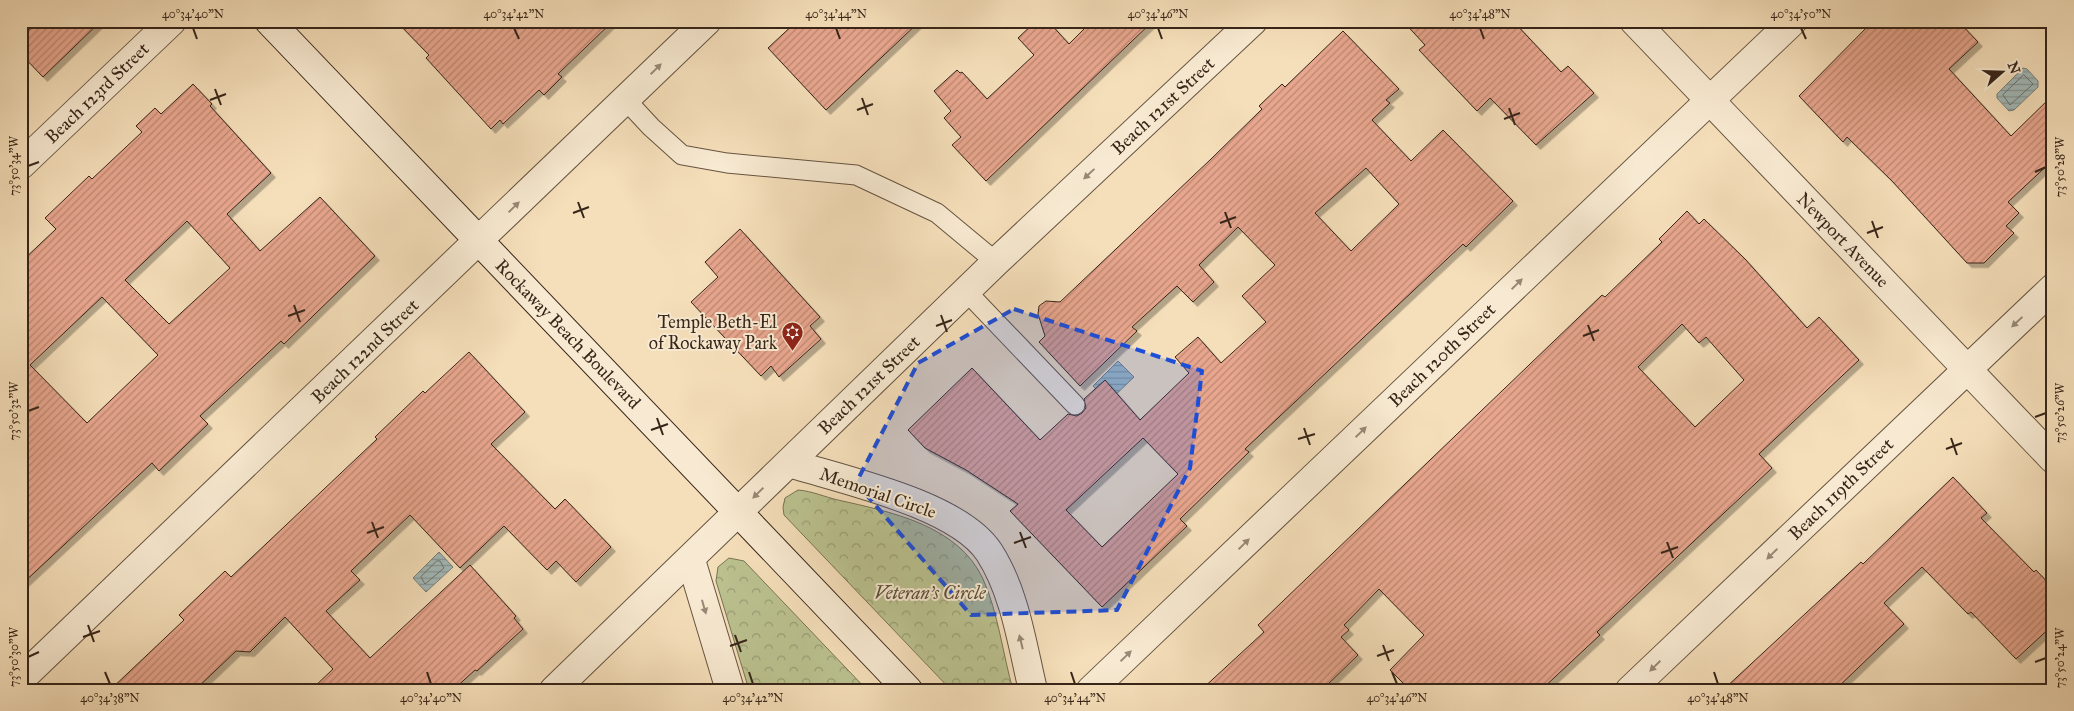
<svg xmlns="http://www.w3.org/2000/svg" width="2074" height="711" font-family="'IM FELL Great Primer',serif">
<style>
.forest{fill:url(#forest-crowns);stroke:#797454}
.water{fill:url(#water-rules);stroke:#777e7a}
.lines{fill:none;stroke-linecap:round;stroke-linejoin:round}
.shore{stroke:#6c706a;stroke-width:1}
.building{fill:url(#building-hatch);stroke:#372519;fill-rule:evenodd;filter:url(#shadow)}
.lane-casing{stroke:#665441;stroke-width:21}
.street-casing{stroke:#665441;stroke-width:30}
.secondary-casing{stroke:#372519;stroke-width:30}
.lane{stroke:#f8ead2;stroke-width:19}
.street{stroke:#f8ead2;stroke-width:28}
.secondary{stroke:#f8ead2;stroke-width:28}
.oneway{fill:#988876}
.marked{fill:#1d4ed8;fill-opacity:0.2;stroke:#1d4ed8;stroke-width:4;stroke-dasharray:10 6;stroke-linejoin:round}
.ticks{fill:none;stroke:#372519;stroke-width:2}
.labels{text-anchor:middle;stroke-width:4;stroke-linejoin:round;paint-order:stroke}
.street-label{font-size:18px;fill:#372519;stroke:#f8ead2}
.poi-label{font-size:18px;fill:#372519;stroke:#f8ead2;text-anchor:end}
.park-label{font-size:18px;font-style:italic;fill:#584c37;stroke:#f8ead2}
.neatline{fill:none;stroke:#372519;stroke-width:2}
.ticks-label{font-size:12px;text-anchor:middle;fill:#372519}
</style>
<defs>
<pattern id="forest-crowns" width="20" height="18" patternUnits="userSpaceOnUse" patternTransform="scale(1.25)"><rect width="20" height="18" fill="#bbc290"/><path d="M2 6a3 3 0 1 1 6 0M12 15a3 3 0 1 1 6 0" fill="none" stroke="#999d75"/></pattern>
<pattern id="water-rules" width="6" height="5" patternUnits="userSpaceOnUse" patternTransform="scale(1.25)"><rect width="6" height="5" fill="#a2babb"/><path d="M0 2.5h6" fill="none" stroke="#859797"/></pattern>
<pattern id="building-hatch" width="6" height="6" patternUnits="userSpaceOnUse" patternTransform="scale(1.25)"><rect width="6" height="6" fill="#e8a68e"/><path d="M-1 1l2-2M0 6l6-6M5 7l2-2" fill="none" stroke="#bd8773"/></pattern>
<filter id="shadow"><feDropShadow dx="4.5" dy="4.5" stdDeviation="0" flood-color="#0004"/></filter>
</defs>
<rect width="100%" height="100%" fill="#f5dfba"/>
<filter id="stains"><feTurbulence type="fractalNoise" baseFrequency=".004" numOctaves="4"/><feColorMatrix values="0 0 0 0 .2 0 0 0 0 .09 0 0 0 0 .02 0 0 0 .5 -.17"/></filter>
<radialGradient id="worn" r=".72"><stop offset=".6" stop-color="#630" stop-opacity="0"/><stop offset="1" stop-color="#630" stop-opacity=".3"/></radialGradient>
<g class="forest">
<path d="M798,490c14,1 27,7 40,10 53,12 120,25 145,79 15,33 20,76 30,111h-62l-167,-175 -1,-8 2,-9z"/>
<polygon points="729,558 744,561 867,690 749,690 716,581 718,567"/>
</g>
<g class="water">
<polygon points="2023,68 2027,69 2038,81 2038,87 2014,110 2009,111 1997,98 1997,94"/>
<polygon points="1118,361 1134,377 1108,402 1093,386"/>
<polygon points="439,552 453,567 426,592 413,578"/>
</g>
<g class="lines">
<g class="shore">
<polygon points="2024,75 2033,84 2010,105 2003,95"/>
<polygon points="437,561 440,561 444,568 425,584 421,577"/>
</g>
</g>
<g class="building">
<polygon points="39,21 101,21 43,77 21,54 21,38"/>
<polygon points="396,21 613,21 558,74 562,77 544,95 539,90 503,124 500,120 491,129 426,58 429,55"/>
<polygon points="797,21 920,21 826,110 768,48"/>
<polygon points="1036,21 1048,21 1069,44 1092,21 1153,21 986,181 952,145 961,137 944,118 951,111 934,91 957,70 960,73 962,72 987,99 1034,55 1018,38"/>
<polygon points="1403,21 1513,21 1561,72 1568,66 1594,93 1536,145 1490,98 1477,111 1419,50 1425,45"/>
<polygon points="1873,21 1958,21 1978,42 1949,69 2011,136 2053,95 2053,160 2008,202 2019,213 2006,226 2014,233 1984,263 1967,263 1892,181 1847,137 1843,142 1799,96"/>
<path d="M1343,31l56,58 -13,11 4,3 -18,17 39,41 32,-31 70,71 -47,46 -3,-3 -218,205 4,3 -69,67 7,7 -85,81 -92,-96 8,-7 -52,-34 -41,-22 -17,-18 64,-62 68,72 28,-26 9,2 5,-3 4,-5 -2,-9 21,-19 35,40 49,-47 -14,-16 23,-20 23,26 45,-41 -24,-26 33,-31 -37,-38 -39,38 15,17 -21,20 -16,-16 -45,41 5,4 -57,55 -41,-44 6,-6 -7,-22 1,-8 7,-5 14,1 151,-143 51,-50 -3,-3 23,-22 3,3zM1366,168l33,36 -48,47 -36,-38zM1143,438l35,36 -76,73 -36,-37z"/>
<path d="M193,84l19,20 -2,2 61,67 -44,41 33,37 60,-54 55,59 -91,88 -3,-3 -81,75 8,8 -49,47 -7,-8 -131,122v-323l35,-33 -11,-11 44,-42 3,3 50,-47 -6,-6 19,-18 6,6zM187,221l43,47 -61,56 -44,-44zM102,297l56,58 -71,68 -57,-58z"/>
<path d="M1687,211l12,13 5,-5 41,40 62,69 12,-11 40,43 -100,94 13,14 -175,164 3,3 -59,55h-131l-20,-20 34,-35 -45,-46 -35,36 5,5 -8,7 17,18 -36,35h-121l63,-58 -6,-7 344,-330 3,2 57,-55 -3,-3zM1682,324l17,19 7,-6 38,43 -49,47 -57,-60z"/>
<polygon points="740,229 820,317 810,326 821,339 779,377 771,366 761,376 691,302 718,277 705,262"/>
<polygon points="469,352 525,412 491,444 555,509 565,499 611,547 576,582 556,561 547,570 504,526 460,568 410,515 351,571 360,580 326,611 370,658 470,565 516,616 514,618 523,629 477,671 475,670 453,690 311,690 333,669 285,617 250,652 236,651 195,690 110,690 184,620 179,615 225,571 231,577 377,439 375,437 423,391 425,393"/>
<polygon points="1953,477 1987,513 1981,518 2034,572 2036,570 2053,588 2053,625 2016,659 1971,612 1968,614 1922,567 1884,603 1904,624 1835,690 1723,690 1861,562 1863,564"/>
</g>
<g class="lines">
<defs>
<g id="lane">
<polyline points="625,99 651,127 682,155 727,163 856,175 937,213 996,262"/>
<polyline points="966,291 1075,405"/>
</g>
<g id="street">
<polyline points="1634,21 2053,459"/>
<polyline points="21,165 172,21"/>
<path d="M789,463c54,17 168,41 200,89 26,40 33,92 44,138"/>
<polyline points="691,560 730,690"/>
<polyline points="21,679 707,21"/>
<polyline points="554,690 996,262 1253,21"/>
<polyline points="1091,690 1793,21"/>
<polyline points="1630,690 2053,288"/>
</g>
<polyline id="secondary" points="269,21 908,690"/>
</defs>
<use href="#lane" class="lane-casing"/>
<use href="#street" class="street-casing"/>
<use href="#secondary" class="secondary-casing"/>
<use href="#lane" class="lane"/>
<use href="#street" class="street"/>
<use href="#secondary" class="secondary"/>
</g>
<defs><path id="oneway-solid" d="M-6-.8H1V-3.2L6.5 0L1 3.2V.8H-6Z" transform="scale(1.25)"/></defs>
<g class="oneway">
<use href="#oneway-solid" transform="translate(656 69) rotate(-44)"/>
<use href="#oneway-solid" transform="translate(1089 174) rotate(137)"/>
<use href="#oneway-solid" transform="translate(514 207) rotate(-44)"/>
<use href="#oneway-solid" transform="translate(1517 284) rotate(-44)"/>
<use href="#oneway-solid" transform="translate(2017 322) rotate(137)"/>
<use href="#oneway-solid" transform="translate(1361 432) rotate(-44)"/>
<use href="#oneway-solid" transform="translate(758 493) rotate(136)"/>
<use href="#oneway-solid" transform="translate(1244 544) rotate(-44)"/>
<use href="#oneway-solid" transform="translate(1772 554) rotate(136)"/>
<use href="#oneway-solid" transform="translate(704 607) rotate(74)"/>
<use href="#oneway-solid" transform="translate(1021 642) rotate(-104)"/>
<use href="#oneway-solid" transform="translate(1126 656) rotate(-44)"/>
<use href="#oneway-solid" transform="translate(1655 666) rotate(136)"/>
</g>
<path class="marked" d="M1014,309l188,62 -12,97 -73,142 -146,5 -115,-132 62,-120z"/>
<path class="ticks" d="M193,28l4,11M514,28l5,11M836,28l4,11M1158,28l4,11M1480,28l4,11M1801,28l5,11M215,89l6,16M862,98l6,17M210,100l16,-6M1509,108l6,17M857,110l16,-6M1504,119l16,-6M28,166l11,-4M2035,172l11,-5M578,202l6,16M1225,212l6,16M573,213l16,-6M1872,221l6,17M1220,223l16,-6M1867,233l16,-6M294,305l6,17M941,315l6,17M288,316l17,-6M1588,325l6,16M936,326l16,-6M1583,336l16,-6M28,411l11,-4M2035,417l11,-4M657,418l6,17M1304,428l6,17M651,430l17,-6M1951,438l6,17M1298,439l17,-5M1946,449l16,-6M372,522l6,16M1020,532l6,16M367,533l17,-6M1667,542l6,16M1014,543l17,-6M1661,553l17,-6M88,625l6,17M735,635l6,17M83,637l17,-6M1383,645l6,16M730,646l17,-6M1377,656l17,-6M28,657l11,-5M2035,662l11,-4M105,672l5,12M427,672l4,12M749,672l4,12M1071,672l4,12M1392,672l5,12M1714,672l4,12"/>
<defs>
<symbol id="synagogue-pin" viewBox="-11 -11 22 30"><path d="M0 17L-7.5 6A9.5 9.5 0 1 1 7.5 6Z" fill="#8f2418" stroke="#f8ead2"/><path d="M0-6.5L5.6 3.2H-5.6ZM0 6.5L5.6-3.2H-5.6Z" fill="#fff"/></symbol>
</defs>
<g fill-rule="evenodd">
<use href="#synagogue-pin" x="780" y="320" width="25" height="34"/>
</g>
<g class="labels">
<g class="street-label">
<text transform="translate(97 93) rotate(-44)" y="6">Beach 123rd Street</text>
<text transform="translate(1163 106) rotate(-43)" y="6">Beach 121st Street</text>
<text transform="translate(1843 240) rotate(46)" y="6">Newport Avenue</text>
<text transform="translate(568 334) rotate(46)" y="6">Rockaway Beach Boulevard</text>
<text transform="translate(365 351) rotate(-44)" y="6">Beach 122nd Street</text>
<text transform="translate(1442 355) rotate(-44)" y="6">Beach 120th Street</text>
<text transform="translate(869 385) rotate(-44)" y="6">Beach 121st Street</text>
<text transform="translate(1841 489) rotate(-44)" y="6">Beach 119th Street</text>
<text transform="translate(878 493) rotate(19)" y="6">Memorial Circle</text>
</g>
<g class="poi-label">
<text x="777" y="328">Temple Beth-El<tspan x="777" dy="21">of Rockaway Park</tspan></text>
</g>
<g class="park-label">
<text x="930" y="599">Veteran's Circle</text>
</g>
</g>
<rect width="2074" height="711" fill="none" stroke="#f5dfba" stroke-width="55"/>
<g transform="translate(2002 72) rotate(70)" stroke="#f8ead2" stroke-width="4" paint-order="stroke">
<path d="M0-4L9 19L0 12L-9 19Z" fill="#372519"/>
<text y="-8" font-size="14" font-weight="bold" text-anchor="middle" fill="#372519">N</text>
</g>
<rect x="28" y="28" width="2018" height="656" class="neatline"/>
<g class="ticks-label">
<text x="193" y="18">40°34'40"N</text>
<text x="514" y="18">40°34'42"N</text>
<text x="836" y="18">40°34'44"N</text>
<text x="1158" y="18">40°34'46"N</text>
<text x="1480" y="18">40°34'48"N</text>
<text x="1801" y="18">40°34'50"N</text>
<text transform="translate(14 166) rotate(-90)" y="4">73°50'34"W</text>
<text transform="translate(2060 167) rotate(-90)" y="4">73°50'28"W</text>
<text transform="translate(14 411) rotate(-90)" y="4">73°50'32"W</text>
<text transform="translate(2060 413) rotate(-90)" y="4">73°50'26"W</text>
<text transform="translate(14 657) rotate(-90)" y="4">73°50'30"W</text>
<text transform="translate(2060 658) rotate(-90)" y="4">73°50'24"W</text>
<text x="110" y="702">40°34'38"N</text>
<text x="431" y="702">40°34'40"N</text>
<text x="753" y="702">40°34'42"N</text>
<text x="1075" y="702">40°34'44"N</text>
<text x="1397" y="702">40°34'46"N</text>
<text x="1718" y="702">40°34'48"N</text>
</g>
<rect width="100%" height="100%" filter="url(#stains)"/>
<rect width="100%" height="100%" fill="url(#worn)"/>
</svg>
